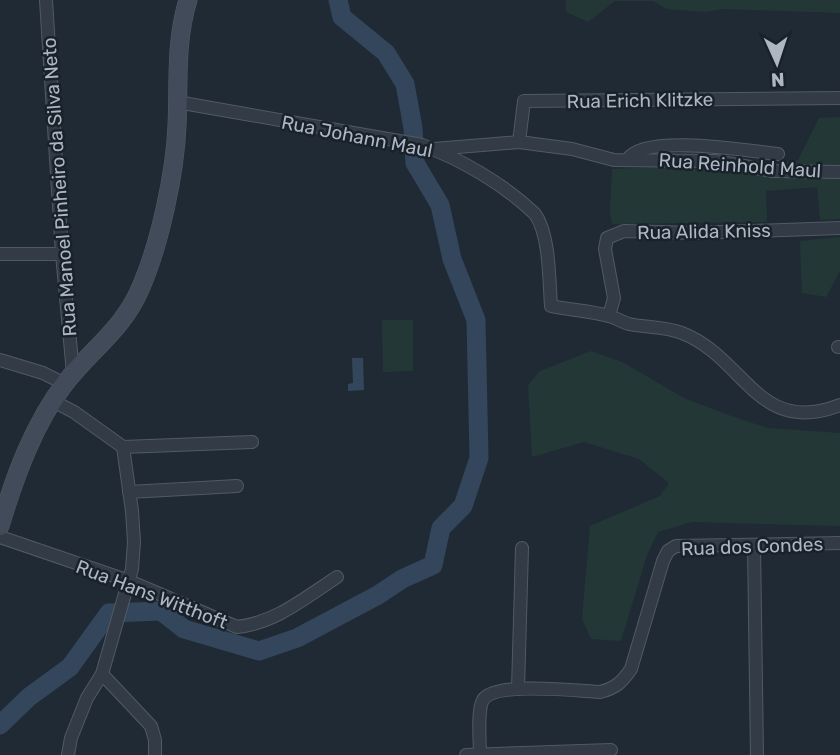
<svg xmlns="http://www.w3.org/2000/svg" width="840" height="755" font-family="Rubik,sans-serif">
<style>
.green{fill:#233737}
.water{fill:#34465c}
.lines{fill:none;stroke-linecap:round;stroke-linejoin:round}
.river{stroke:#34465c;stroke-width:19}
.minor-casing{stroke:#515a64;stroke-width:14}
.secondary-casing{stroke:#515a64;stroke-width:19}
.minor{stroke:#333c46;stroke-width:12}
.secondary{stroke:#424b59;stroke-width:18}
.labels{text-anchor:middle;stroke-width:5;stroke-linejoin:round;paint-order:stroke}
.street-label{font-size:19px;fill:#adb7c3;stroke:#19212a}
</style>
<rect width="100%" height="100%" fill="#202a35"/>
<g class="green">
<polygon points="566,0 840,0 840,13 723,9 704,12 667,9 653,1 615,1 588,22 566,12"/>
<polygon points="840,117 840,219 820,220 817,187 766,191 767,222 612,224 610,211 612,169 674,166 732,173 798,160 819,118"/>
<polygon points="840,237 840,271 826,297 802,293 800,241"/>
<polygon points="382,320 413,320 413,371 383,372"/>
<polygon points="591,351 622,362 686,399 734,417 768,428 840,433 840,526 692,522 658,532 647,555 621,641 591,639 582,619 590,526 660,496 669,483 639,459 584,442 532,457 528,385 540,371"/>
</g>
<polygon class="water" points="352,358 363,358 364,390 348,391 348,384 353,383"/>
<g class="lines">
<polyline class="river" points="0,725 29,697 70,667 109,613 161,611 184,629 259,651 297,638 378,595 402,579 433,565 441,528 463,506 479,458 476,320 452,259 440,205 415,163 413,128 405,84 386,53 342,17 338,0"/>
<defs>
<g id="minor">
<polyline points="46,0 62,254 73,373"/>
<path d="M177,102l245,43c39,14 83,40 113,69 15,21 14,66 16,92 19,4 40,5 58,10 7,2 13,6 20,8 18,4 35,2 53,9 64,25 75,104 158,72"/>
<polyline points="519,142 524,101 840,98"/>
<polyline points="434,149 519,142 572,149 614,160 715,161 773,171 840,172"/>
<path d="M628,159c15,-26 122,-8 150,-5"/>
<polyline points="0,254 62,254"/>
<polyline points="609,316 614,298 605,249 607,238 624,231 694,233 840,228"/>
<polyline points="838,347 840,347"/>
<polyline points="0,360 43,373 65,384"/>
<polyline points="53,401 74,412 123,447 132,511 134,542 132,569 102,674 87,698 71,738 68,755"/>
<polyline points="123,447 252,442"/>
<polyline points="129,492 237,486"/>
<path d="M0,537l129,44 108,46c38,-4 68,-29 100,-50"/>
<polyline points="754,545 757,755"/>
<polyline points="102,674 151,726 155,740 155,755"/>
<polyline points="518,689 522,548"/>
<polyline points="466,755 611,750"/>
<path d="M480,755c0,-13 -3,-45 3,-55 11,-19 95,-9 117,-8 16,-4 22,-10 31,-23l32,-108 5,-10 8,-5 164,-3"/>
</g>
<path id="secondary" d="M0,526c15,-50 34,-103 66,-144 27,-34 58,-54 75,-95 19,-44 34,-114 36,-161 2,-43 -2,-84 11,-126"/>
</defs>
<use href="#minor" class="minor-casing"/>
<use href="#secondary" class="secondary-casing"/>
<use href="#minor" class="minor"/>
<use href="#secondary" class="secondary"/>
</g>
<g class="labels">
<g class="street-label">
<text transform="translate(640 100) rotate(-1)" y="7">Rua Erich Klitzke</text>
<text transform="translate(357 136) rotate(11)" y="7">Rua Johann Maul</text>
<text transform="translate(740 165) rotate(4)" y="7">Rua Reinhold Maul</text>
<text transform="translate(59 187) rotate(-94)" y="7">Rua Manoel Pinheiro da Silva Neto</text>
<text transform="translate(704 231) rotate(-1)" y="7">Rua Alida Kniss</text>
<text transform="translate(752 546) rotate(-2)" y="7">Rua dos Condes</text>
<text transform="translate(152 594) rotate(21)" y="7">Rua Hans Witthoft</text>
</g>
</g>
<g transform="translate(777 63) rotate(177)" stroke="#19212a" stroke-width="5" paint-order="stroke">
<path d="M0-5L12 26L0 18L-12 26Z" fill="#adb7c3"/>
<text y="-10" font-size="19" font-weight="bold" text-anchor="middle" fill="#adb7c3">N</text>
</g>
</svg>
